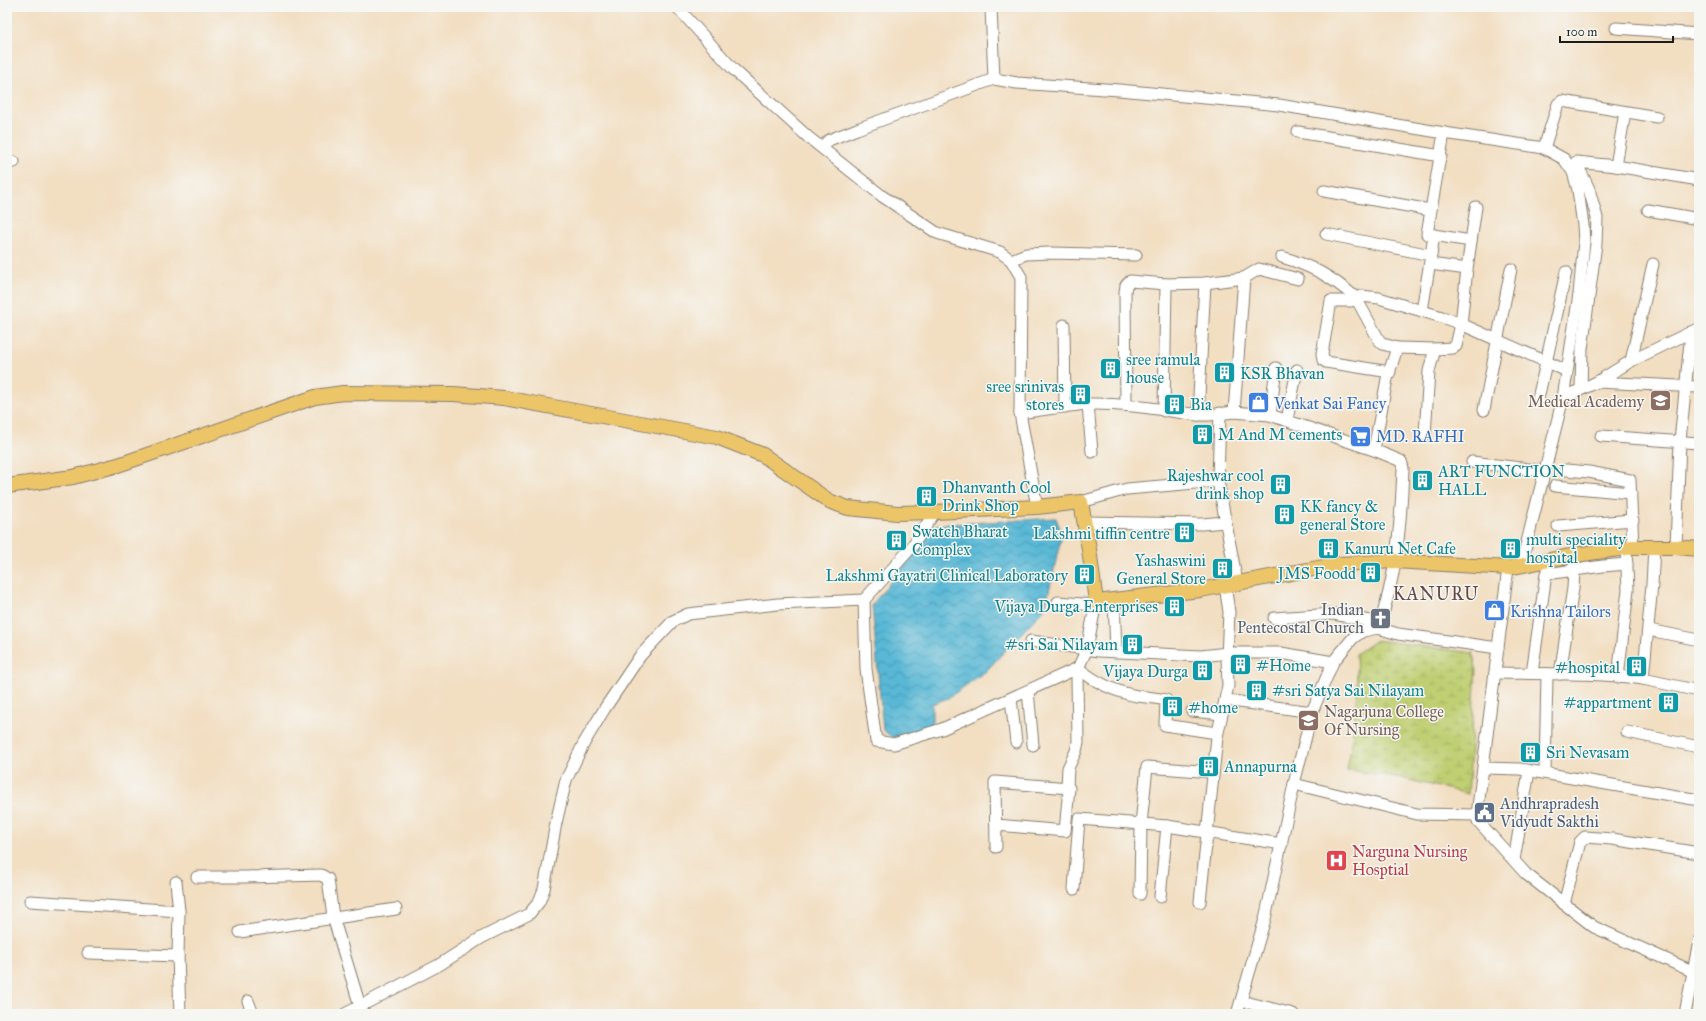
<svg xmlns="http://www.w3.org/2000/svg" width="1706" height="1021" font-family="'IM FELL Great Primer',serif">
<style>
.wetland{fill:url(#wetland-marsh);stroke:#6e7647}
.water{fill:url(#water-waves);stroke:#3a6a79}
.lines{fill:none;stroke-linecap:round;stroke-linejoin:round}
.minor-casing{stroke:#877d6e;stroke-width:13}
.major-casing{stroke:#877d6e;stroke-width:16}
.minor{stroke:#fff;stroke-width:11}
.major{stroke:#edc569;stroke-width:14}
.labels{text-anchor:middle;stroke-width:3;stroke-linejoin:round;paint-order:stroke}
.culture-label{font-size:16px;fill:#0d838f;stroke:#f6f6f2;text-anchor:start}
.education-label{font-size:16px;fill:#785e54;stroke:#f6f6f2;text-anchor:end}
.shop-label{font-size:16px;fill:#366cbe;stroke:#f6f6f2;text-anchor:start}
.worship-label{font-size:16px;fill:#5b616d;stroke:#f6f6f2;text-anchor:end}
.service-label{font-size:16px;fill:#4e5e75;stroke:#f6f6f2;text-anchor:start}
.health-label{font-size:16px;fill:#be3a42;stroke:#f6f6f2;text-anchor:start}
.quarter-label{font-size:18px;letter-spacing:1px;fill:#644a4a;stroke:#f6f6f2}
</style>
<defs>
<pattern id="wetland-marsh" width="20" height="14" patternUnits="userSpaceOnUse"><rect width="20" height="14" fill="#bfcf72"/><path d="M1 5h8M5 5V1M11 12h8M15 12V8" fill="none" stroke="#a4b162"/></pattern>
<pattern id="water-waves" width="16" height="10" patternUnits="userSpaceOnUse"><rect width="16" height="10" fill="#58b8d6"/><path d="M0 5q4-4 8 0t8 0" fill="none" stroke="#4895ad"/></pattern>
</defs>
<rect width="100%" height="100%" fill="#f6f6f2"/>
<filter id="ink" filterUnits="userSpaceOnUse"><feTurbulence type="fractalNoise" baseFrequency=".025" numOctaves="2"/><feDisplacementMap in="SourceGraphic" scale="8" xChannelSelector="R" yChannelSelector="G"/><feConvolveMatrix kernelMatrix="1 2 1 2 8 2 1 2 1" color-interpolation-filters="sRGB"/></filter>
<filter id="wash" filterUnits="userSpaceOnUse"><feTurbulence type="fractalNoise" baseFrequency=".012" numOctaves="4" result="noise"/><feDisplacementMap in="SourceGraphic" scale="16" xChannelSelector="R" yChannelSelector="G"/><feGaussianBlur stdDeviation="0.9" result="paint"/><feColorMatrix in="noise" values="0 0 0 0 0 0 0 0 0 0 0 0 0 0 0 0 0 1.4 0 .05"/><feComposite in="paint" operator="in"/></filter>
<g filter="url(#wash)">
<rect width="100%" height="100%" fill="#f2dec1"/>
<path class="wetland" d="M1376,640l97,13 3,15 -8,126 -71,-17 -50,-7c7,-38 12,-76 9,-116z"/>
<polygon class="water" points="1056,518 1062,535 1045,608 986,671 948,698 932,704 932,725 893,738 883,730 872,605 936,525"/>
</g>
<g filter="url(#ink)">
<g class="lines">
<defs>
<g id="minor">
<polyline points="677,7 733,69 808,137 882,196 937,233 1000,252 1011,260 1021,277 1020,413 1037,507"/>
<polyline points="991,7 994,79"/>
<polyline points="1616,28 1699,34"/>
<polyline points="1298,132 1441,156"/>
<polyline points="1444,133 1427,234 1471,241"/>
<polyline points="822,147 829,140 857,129 994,79 1017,83 1119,90 1279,105 1444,133 1544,148 1564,159 1573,172 1578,190 1583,225 1584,242 1579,294 1563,398 1521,566"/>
<polyline points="1544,148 1558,104 1562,101 1657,117"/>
<polyline points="7,162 14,162"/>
<polyline points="1616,166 1625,112"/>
<polyline points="1324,191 1430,210"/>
<polyline points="1648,210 1699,219"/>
<polyline points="1326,234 1431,255 1422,311"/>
<polyline points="1431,255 1434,235"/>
<path d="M1282,257c30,9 50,20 74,41l5,-2 18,2 63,19 19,7 106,47"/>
<polyline points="1011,260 1026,254 1050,253 1136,255"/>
<polyline points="1430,264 1467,269"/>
<polyline points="1064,325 1065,407"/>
<polyline points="1397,348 1435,349"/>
<polyline points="1631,361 1653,264"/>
<polyline points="1597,382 1699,387"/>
<polyline points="1581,389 1582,349 1596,244 1597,218 1589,189 1576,162 1616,166 1699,180"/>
<polyline points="1563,398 1597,382 1631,361 1691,332 1699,329"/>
<polyline points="1538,399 1566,272"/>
<polyline points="1088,404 1092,452"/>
<polyline points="1126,405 1125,292 1126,285 1130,281 1166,284 1205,283 1244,278 1259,269 1298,279"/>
<polyline points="1484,410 1511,269"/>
<polyline points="1164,411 1166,284"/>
<polyline points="1234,412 1244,278"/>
<path d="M1020,413c23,-3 45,-7 68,-9 37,-1 74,6 110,11h11l25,-3 36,3 104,35 27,11 2,7c-2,54 -6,109 -25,160l-15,3 -10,7 -20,24 -21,50 -18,72 -29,135 -28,95"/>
<polyline points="1220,413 1218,481 1237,582"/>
<polyline points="1198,415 1205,283"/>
<polyline points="1270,415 1276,368"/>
<polyline points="1287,420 1297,370"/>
<polyline points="1425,435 1429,371 1435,349 1453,348 1456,346 1461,324 1467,269 1476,207"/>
<polyline points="1601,436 1699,443"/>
<polyline points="1374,450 1387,379 1397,348 1383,344 1379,340 1356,298 1351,301 1331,301 1322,354 1323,360 1326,362 1390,372"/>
<polyline points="1472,462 1544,471"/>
<polyline points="1566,470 1589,472 1630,480 1633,547"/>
<polyline points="1555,486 1631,493"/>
<polyline points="1081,502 1127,489 1218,481"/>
<polyline points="935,512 911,548 864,600 866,669 876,741 894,744 942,729 1078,668 1087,649 1096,602"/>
<polyline points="1085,522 1202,524 1225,522"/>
<polyline points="1558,526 1633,520"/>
<polyline points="1676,547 1680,441 1691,332"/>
<polyline points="1508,568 1477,815 1478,821 1526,874 1594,927 1694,972 1699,973"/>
<polyline points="1546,574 1603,566 1627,564"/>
<polyline points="1114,599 1116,652"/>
<polyline points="1058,602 1094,605"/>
<polyline points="1274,618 1334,614 1380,623"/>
<polyline points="1378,628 1398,634 1498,648"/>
<polyline points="1649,630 1699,640"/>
<polyline points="1031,641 1099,651 1201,656 1228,653 1281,653 1333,662"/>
<path d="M1078,668c17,14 38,24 59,28 10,1 19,2 29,4l-1,25 52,8"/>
<path d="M1495,673c49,1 100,-1 148,6l9,-94 2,-38"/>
<polyline points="1532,673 1546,574 1551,559"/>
<polyline points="1560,674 1573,588 1575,555"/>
<polyline points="1618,677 1628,590 1626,548"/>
<polyline points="1643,679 1699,691"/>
<polyline points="1028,691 1033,745"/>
<polyline points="1011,699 1016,742"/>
<polyline points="1225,700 1312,712"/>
<polyline points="1192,711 1222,714"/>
<polyline points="1627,732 1699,747"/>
<polyline points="1484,768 1520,769 1699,800"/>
<polyline points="1545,773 1547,674"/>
<polyline points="1294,784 1417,814 1477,815"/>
<polyline points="1067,787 1068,768 1076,751 1078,742 1077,676 1081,670"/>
<polyline points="996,825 1065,831 1069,788 995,782 996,847"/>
<polyline points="1514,860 1529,771"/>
<polyline points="197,877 245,877 321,875 328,879 333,917 360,1006"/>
<polyline points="176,882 179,911 178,956 180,1014"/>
<polyline points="1074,889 1079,819 1167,826 1282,844"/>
<polyline points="1140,894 1141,824 1147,767 1213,772"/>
<polyline points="1160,897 1167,826"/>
<polyline points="30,901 179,911"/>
<polyline points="1200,902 1217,737 1228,686 1227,658 1229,612 1225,585"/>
<polyline points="1564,904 1580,842 1585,837 1612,839 1699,853"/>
<polyline points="240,932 396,909"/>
<polyline points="88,953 178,956"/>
<polyline points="248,1001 253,1014"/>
<polyline points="1241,1001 1293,1014"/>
<polyline points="345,1014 439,965 481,938 529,914 539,902 544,889 556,823 566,780 584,743 605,708 640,656 673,621 688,614 778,604 864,600"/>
<polyline points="1685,1014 1699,941"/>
</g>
<polyline id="major" points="7,486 73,477 118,465 315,397 343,393 453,394 504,398 717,437 763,455 829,501 848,508 897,513 935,512 1037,507 1081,502 1089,549 1096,602 1200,590 1340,564 1395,561 1508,568 1575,555 1633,547 1676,547 1699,549"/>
</defs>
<use href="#minor" class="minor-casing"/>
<use href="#major" class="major-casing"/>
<use href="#minor" class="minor"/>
<use href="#major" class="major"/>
</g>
</g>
<defs>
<symbol id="building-square" viewBox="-11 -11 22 22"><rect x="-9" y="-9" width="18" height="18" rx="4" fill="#0f9aa8" stroke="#f6f6f2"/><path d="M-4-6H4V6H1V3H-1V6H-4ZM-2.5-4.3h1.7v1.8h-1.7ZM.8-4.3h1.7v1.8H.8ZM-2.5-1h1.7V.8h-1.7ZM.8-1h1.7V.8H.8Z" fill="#fff"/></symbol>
<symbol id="university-square" viewBox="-11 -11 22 22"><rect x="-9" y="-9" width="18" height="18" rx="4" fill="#8d6e63" stroke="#f6f6f2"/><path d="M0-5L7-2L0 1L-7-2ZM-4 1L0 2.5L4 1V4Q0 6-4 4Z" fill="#fff"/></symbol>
<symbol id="shop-square" viewBox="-11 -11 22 22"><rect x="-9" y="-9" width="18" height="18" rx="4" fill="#3f7fe0" stroke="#f6f6f2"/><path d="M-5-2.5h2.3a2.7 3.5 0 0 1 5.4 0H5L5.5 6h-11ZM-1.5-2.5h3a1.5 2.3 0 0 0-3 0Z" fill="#fff"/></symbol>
<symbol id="supermarket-square" viewBox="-11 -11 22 22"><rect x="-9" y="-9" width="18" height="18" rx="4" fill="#3f7fe0" stroke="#f6f6f2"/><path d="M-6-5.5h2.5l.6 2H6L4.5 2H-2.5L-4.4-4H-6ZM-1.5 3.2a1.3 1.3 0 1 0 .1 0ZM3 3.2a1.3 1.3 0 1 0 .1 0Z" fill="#fff"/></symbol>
<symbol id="church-square" viewBox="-11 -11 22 22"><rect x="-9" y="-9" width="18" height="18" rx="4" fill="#6b7280" stroke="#f6f6f2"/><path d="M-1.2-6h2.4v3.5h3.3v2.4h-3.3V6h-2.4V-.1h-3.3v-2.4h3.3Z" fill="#fff"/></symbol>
<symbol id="civic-square" viewBox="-11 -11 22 22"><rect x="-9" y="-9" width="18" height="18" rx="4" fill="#5c6f8a" stroke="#f6f6f2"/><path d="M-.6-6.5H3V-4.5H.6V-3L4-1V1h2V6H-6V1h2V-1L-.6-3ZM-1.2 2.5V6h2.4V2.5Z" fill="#fff"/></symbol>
<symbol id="hospital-square" viewBox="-11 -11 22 22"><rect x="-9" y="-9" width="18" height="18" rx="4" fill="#e0444e" stroke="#f6f6f2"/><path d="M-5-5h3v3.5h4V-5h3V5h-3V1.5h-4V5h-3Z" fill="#fff"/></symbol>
</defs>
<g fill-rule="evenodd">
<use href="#building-square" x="1098" y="356" width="25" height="25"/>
<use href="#building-square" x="1212" y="360" width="25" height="25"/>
<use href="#building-square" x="1068" y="382" width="25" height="25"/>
<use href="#university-square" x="1648" y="388" width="25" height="25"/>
<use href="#shop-square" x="1246" y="390" width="25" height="25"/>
<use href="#building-square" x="1162" y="392" width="25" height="25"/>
<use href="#building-square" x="1190" y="422" width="25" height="25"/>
<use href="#supermarket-square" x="1348" y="424" width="25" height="25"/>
<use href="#building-square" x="1410" y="468" width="25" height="25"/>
<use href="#building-square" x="1268" y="472" width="25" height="25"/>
<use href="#building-square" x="914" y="484" width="25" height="25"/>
<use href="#building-square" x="1272" y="502" width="25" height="25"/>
<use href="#building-square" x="1172" y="520" width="25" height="25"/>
<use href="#building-square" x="884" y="528" width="25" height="25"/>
<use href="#building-square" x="1316" y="536" width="25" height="25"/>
<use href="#building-square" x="1498" y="536" width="25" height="25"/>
<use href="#building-square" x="1210" y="556" width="25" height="25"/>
<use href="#building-square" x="1358" y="560" width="25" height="25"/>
<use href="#building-square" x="1072" y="562" width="25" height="25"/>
<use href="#building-square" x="1162" y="594" width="25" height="25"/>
<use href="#shop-square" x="1482" y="598" width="25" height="25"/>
<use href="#church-square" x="1368" y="606" width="25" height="25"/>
<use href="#building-square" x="1120" y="632" width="25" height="25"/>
<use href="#building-square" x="1228" y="652" width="25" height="25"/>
<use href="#building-square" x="1624" y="654" width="25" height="25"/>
<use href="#building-square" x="1190" y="658" width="25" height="25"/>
<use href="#building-square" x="1244" y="678" width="25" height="25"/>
<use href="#building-square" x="1656" y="690" width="25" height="25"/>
<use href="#building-square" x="1160" y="694" width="25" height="25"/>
<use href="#university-square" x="1296" y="708" width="25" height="25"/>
<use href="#building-square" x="1518" y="740" width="25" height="25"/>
<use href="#building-square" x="1196" y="754" width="25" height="25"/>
<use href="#civic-square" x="1472" y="800" width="25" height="25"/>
<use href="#hospital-square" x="1324" y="848" width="25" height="25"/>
</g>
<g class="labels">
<g class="culture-label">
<text x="1126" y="365">sree ramula<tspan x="1126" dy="18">house</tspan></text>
<text x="1240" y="379">KSR Bhavan</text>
<text x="1064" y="392" text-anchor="end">sree srinivas<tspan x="1064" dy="18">stores</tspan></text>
<text x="1190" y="410">Bia</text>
<text x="1218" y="440">M And M cements</text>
<text x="1438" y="477">ART FUNCTION<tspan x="1438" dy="18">HALL</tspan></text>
<text x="1264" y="481" text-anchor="end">Rajeshwar cool<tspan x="1264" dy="18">drink shop</tspan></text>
<text x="942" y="493">Dhanvanth Cool<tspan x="942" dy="18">Drink Shop</tspan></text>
<text x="1300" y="512">KK fancy &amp;<tspan x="1300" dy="18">general Store</tspan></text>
<text x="912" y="537">Swatch Bharat<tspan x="912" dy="18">Complex</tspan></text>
<text x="1170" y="539" text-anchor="end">Lakshmi tiffin centre</text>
<text x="1526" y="545">multi speciality<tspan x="1526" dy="18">hospital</tspan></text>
<text x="1344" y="554">Kanuru Net Cafe</text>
<text x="1206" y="566" text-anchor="end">Yashaswini<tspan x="1206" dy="18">General Store</tspan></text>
<text x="1356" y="579" text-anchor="end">JMS Foodd</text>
<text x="1068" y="581" text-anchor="end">Lakshmi Gayatri Clinical Laboratory</text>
<text x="1158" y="612" text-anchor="end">Vijaya Durga Enterprises</text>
<text x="1118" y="650" text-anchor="end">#sri Sai Nilayam</text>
<text x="1256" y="671">#Home</text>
<text x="1620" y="673" text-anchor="end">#hospital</text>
<text x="1188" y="677" text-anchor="end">Vijaya Durga</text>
<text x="1272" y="696">#sri Satya Sai Nilayam</text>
<text x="1652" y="708" text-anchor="end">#appartment</text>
<text x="1188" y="713">#home</text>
<text x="1546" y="758">Sri Nevasam</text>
<text x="1224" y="772">Annapurna</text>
</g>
<g class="education-label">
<text x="1644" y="407">Medical Academy</text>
<text x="1324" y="717" text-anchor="start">Nagarjuna College<tspan x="1324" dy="18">Of Nursing</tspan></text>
</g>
<g class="shop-label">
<text x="1274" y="409">Venkat Sai Fancy</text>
<text x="1376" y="442">MD. RAFHI</text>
<text x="1510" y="617">Krishna Tailors</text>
</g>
<g class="worship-label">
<text x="1364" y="615">Indian<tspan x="1364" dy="18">Pentecostal Church</tspan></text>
</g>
<g class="service-label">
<text x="1500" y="809">Andhrapradesh<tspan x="1500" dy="18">Vidyudt Sakthi</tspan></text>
</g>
<g class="health-label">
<text x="1352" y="857">Narguna Nursing<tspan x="1352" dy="18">Hosptial</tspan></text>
</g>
<g class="quarter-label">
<text x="1436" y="600">KANURU</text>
</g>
</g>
<rect width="1706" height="1021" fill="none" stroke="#f6f6f2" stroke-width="24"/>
<path d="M1560 36v6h113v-6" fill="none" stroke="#1c1c1c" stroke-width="2"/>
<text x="1566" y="36" font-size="12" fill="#1c1c1c" stroke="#f6f6f2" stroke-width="3" paint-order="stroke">100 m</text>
</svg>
